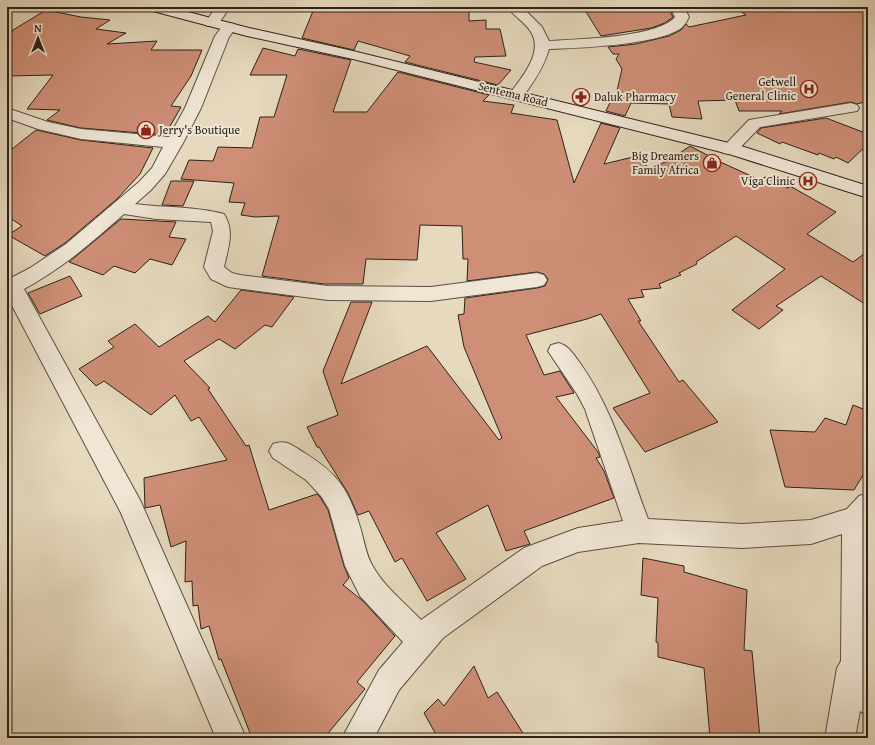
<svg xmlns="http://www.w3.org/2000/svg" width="875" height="745" font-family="'Gentium Book Plus',serif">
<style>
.building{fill:#cf8f77;stroke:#2b211a}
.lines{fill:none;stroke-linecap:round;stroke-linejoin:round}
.minor-casing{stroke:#5a4f43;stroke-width:2}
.secondary-casing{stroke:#2b211a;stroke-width:2}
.minor{fill:#efe6d5;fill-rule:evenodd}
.secondary{fill:#efe6d5;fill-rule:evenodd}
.labels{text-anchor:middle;stroke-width:4;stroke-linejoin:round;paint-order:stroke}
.far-poi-label{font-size:12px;fill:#2b211a;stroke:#efe6d5;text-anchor:end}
.far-street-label{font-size:12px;fill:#2b211a;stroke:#efe6d5}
</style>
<rect width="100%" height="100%" fill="#e6d9be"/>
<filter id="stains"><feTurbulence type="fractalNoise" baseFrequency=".005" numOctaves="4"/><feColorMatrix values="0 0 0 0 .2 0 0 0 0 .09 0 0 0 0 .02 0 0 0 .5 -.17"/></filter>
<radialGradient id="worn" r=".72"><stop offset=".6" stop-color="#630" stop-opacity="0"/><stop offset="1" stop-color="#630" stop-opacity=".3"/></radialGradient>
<g class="building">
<polygon points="330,7 469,7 469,21 486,20 486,29 500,29 506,56 475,57 474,62 511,70 498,85 405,62 410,56 358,41 354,50 302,38 313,11 329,11"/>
<polygon points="583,7 628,7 630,9 646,7 668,7 673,17 665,23 651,28 601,36"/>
<polygon points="735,7 868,7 868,101 857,104 851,102 779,114 782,111 739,111 735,100 698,101 702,119 672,117 669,104 631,103 625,116 606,111 614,94 616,95 622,69 616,59 619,54 613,54 608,47 636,44 669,36 681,30 686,24 689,27 746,15"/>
<polygon points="46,10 81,17 110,20 96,29 126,33 107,44 157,41 151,50 202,50 191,76 171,106 181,107 165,135 81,128 47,120 60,110 27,109 53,75 7,76 7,43 13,30"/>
<polygon points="263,48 295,56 298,49 351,60 333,112 367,112 398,72 489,95 483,101 514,105 511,113 557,120 574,183 601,123 620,128 604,164 633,157 650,168 668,161 690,146 711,157 712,163 716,160 760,180 765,177 788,188 790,186 836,212 807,234 853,262 868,251 868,306 821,276 776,306 783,310 759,329 732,310 785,269 736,236 696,262 697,264 679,273 681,275 659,284 661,288 641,290 644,297 628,299 641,321 638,321 679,382 683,380 718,422 645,452 613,408 650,393 601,314 587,319 526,335 544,375 560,371 574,393 556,397 598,452 600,457 596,458 604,471 614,498 524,531 530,544 506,551 488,505 436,533 466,579 427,601 402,558 395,562 369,511 358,515 348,493 319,447 317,447 307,427 338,415 323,371 351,302 372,302 341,384 427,346 499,440 502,438 464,347 458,315 464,314 465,298 537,288 545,286 548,279 544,274 537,272 467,281 468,259 463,259 462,226 420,225 417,260 366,259 363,284 324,284 262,276 279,216 255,217 241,215 245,203 229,202 234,183 181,179 189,160 213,161 218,147 252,148 260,117 274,117 287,75 250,75"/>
<polygon points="826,118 868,134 868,144 848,163 836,157 834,159 819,153 818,155 782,142 780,144 757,133 761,128"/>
<polygon points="36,130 81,140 153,148 140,174 117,199 65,243 45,256 8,235 22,226 7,216 7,153"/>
<polygon points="171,181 194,181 183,206 162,205"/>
<polygon points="121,219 176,222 169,237 186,239 172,265 150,259 135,273 114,266 103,275 69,262"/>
<polygon points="70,276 82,296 40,314 28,293"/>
<polygon points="241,290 294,297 272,327 265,325 235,349 219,339 184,361 210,388 208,389 246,446 249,445 269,510 317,494 320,497 328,510 344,566 349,578 343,585 363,601 395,636 357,682 365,689 324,738 252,738 221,659 219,660 209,626 201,629 198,605 193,606 192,581 185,582 186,541 171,547 160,505 145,508 144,478 227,460 199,417 191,421 175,395 151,415 104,381 96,386 79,369 114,347 108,341 135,324 159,347 208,316 215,322"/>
<polygon points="853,405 868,411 868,467 854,490 785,487 770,430 815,432 825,418 846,425"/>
<polygon points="643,558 684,566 684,572 747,590 744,650 752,651 760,738 710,738 704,668 658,657 658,643 656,642 658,598 641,595"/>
<polygon points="474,666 488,698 497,692 526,738 438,738 424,713 438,699 444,706"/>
</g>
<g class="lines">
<defs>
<g id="minor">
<polygon points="216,7 230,7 217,26 207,26 205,23"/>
<path d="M507,7h15l20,20 7,14c28,-2 108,-3 126,-24l-5,-10h14l5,10c-2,4 -5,9 -9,12 -25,16 -100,19 -131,20 -5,18 -16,34 -27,49h-10l-3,-3c12,-17 35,-42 22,-63 -6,-10 -17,-16 -24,-25z"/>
<path d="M229,23l5,1 2,3 -7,10 -28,71 -18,35 -18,31 -14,16 -16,14c30,4 60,2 89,10 11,17 4,34 0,53l8,6 8,2 88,11 103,1 106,-14 7,2 3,5 -3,5 -7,2 -106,14 -103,-1 -100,-13 -17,-8 -7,-12 9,-36 -2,-9 -55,-3 -32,-5c-33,29 -61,54 -100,75l116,211 106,238h-30l-95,-225 -114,-217v-16l23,-12 36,-24 73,-62 13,-14 11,-21 -82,-8 -43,-10 -31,-11v-10l41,14 33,7 88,8 16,-29 30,-72 9,-12z"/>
<polygon points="851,103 857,105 859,108 857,111 760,127 735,153 729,154 723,153 721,149 749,120"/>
<path d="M559,343c10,3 15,12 21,20 33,46 48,103 68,156l94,5 69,-4 36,-11 12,-13 9,-3v222l-8,-4 -5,27h-30l12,-70 4,-7 1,-127 -31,10 -69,4 -103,-5 -61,9 -36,14 -99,72 -44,52 -25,48h-32l37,-68 24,-28 -43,-46 -15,-30 -16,-57 -8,-13 -15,-16 -33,-22 -4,-7 4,-7c13,-5 19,1 30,8 36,22 46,38 58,78 3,11 5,23 10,33 11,22 33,39 50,57l103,-72 54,-20 45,-7 -38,-112 -8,-15 -29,-43 3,-6z"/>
</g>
<polygon id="secondary" points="147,7 169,7 249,28 353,51 741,146 868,186 868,198 729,154 353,59 247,36 149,10"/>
</defs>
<use href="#minor" class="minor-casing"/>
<use href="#secondary" class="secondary-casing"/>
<use href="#minor" class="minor"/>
<use href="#secondary" class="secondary"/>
</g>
<defs>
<symbol id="hospital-ring" viewBox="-11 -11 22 22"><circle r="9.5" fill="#efe6d5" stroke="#8f2418" stroke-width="1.5"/><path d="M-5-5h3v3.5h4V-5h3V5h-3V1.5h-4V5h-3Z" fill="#8f2418"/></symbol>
<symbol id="pharmacy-ring" viewBox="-11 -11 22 22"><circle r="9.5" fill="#efe6d5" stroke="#8f2418" stroke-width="1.5"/><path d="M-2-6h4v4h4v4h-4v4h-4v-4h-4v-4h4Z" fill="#8f2418"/></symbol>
<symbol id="shop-ring" viewBox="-11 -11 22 22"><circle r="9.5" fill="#efe6d5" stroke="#8f2418" stroke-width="1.5"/><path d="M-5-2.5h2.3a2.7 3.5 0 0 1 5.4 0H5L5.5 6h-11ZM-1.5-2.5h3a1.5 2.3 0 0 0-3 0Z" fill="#8f2418"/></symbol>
</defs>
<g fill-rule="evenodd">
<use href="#hospital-ring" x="799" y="79" width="20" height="20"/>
<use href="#pharmacy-ring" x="571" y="87" width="20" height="20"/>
<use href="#shop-ring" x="136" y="120" width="20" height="20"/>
<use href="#shop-ring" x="702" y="153" width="20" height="20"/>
<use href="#hospital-ring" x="798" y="171" width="20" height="20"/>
</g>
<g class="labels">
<g class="far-poi-label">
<text x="796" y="86">Getwell<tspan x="796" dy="14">General Clinic</tspan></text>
<text x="594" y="101" text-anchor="start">Daluk Pharmacy</text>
<text x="159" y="134" text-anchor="start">Jerry's Boutique</text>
<text x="699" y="160">Big Dreamers<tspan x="699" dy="14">Family Africa</tspan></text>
<text x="795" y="185">Viga Clinic</text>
</g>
<g class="far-street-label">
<text transform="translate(513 94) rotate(14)" y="4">Sentema Road</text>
</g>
</g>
<rect width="875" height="745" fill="none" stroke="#e6d9be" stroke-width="24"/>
<rect x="8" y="8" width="859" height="729" fill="none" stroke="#2b211a" stroke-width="2"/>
<rect x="12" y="12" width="851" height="721" fill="none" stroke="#2b211a"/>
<g transform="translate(38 38)" stroke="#efe6d5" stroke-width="3" paint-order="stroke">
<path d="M0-3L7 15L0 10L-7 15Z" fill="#2b211a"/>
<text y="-6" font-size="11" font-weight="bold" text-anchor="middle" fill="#2b211a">N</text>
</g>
<rect width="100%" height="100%" filter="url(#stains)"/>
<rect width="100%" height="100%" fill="url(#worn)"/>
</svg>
